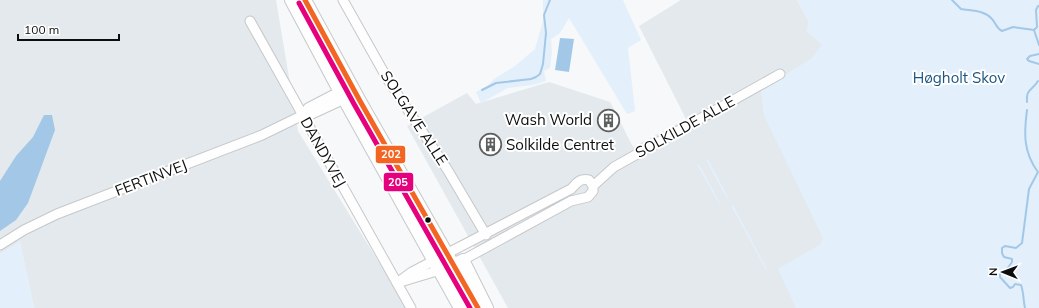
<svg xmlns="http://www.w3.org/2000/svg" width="1039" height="308" font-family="Mulish,sans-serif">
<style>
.built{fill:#e3e9ed}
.green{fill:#e3f0fb}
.water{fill:#a3c8e7}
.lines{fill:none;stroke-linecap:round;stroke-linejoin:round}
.stream{stroke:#a3c8e7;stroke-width:2}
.minor-casing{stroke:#c6c8c9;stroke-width:11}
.major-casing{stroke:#c6c8c9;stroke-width:14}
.minor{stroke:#fefefe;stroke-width:9}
.major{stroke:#fefefe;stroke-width:12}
.bus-1-casing{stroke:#fff;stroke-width:8}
.bus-2-casing{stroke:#fff;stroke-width:8}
.bus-1{stroke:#f26522;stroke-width:5}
.bus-2{stroke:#e5007d;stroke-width:5}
.bus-dot{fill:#0c0d0d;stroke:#fff;stroke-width:1.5}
.labels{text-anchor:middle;stroke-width:4;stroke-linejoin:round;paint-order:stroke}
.park-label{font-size:15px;fill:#1c5580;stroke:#fff}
.street-label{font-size:15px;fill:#0c0d0d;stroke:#fff}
.poi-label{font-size:15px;fill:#0c0d0d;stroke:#fff;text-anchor:end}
.line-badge{stroke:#fff;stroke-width:1.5}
.badge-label{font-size:11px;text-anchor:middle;font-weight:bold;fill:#fff}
</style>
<rect width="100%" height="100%" fill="#f6f8f9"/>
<g class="built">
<polygon points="0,0 276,0 298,131 407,308 34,308 20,242 0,254"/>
<polygon points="681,0 797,0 809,22 885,99 836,201 799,308 508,308 407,126 467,93 476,104 549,82 610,102 633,147 686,119 639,26"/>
</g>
<g class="green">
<polygon points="543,0 623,0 641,40 628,48 635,111 627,114 569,18 560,33 551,39 552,52 550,68 544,71 546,81 532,85 508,88 481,103 476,92 487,86 494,79 515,66 535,49 543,21"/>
<polygon points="797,0 1039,0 1039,308 796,308 778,269 821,244 823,238 764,115 761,89 811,59 822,45 806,31 809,22"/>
<polygon points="708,159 729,199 727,199 706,160"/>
<polygon points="699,164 720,203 719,204 697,165"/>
<polygon points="733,205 767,269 766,270 731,206"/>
<polygon points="20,241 34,308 0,308 0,254"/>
</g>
<g class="water">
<polygon points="560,38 574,39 569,72 555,70"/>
<polygon points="44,115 52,115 55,130 28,203 16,220 0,231 0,181 16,156 33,137"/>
</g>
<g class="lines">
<g class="stream">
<path d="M952,0l9,9c11,2 23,1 31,10 4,4 4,9 10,12l11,-4 21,3 3,-3 -1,-17 2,-4h1"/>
<polyline points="1034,30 1039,45"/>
<polyline points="1039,54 1030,56 1027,59 1029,61 1039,64"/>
<polyline points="482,90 496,83 531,79 536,77 540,74 543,64 546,33 544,15 550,0"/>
<path d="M1027,102c-1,-14 5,-11 11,-21"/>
<path d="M1025,308c-2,-8 -1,-15 -4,-23l-6,-1 -2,3 -3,1 -10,-11v-4l5,-1 7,-10v-3l-8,-2 -2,-4v-5l3,-2 11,2 6,-5 7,-54 9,-17c-15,-20 -14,-39 -11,-62"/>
</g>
<defs>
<g id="minor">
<polyline points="343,0 388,80 447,169 486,235"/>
<polyline points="250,21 411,308"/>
<polyline points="593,186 614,167 780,74"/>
<polyline points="0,245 24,230 57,214 262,135 303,115 312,114 338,102 341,94 333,95 308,108 303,115"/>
<path d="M448,253l123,-64c6,-6 8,-11 18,-9l4,6v5l-5,6 -17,4 -108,59"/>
<polyline points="401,280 412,272 435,260"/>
<polyline points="397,283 440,270"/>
</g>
<g id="major">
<polyline points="291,0 341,94 460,308"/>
<polyline points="305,0 360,101 478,308"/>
<polyline points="447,268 463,260 487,308"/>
</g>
</defs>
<use href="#minor" class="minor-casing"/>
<use href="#major" class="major-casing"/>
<use href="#minor" class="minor"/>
<use href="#major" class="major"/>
<defs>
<polyline id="bus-1" points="305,0 360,101 478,308"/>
<polyline id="bus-2" points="299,3 354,104 470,308"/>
</defs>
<use href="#bus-1" class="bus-1-casing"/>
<use href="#bus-2" class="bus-2-casing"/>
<use href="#bus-1" class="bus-1"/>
<use href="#bus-2" class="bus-2"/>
</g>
<defs>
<symbol id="building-ring" viewBox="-11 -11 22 22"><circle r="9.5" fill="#fff" stroke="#5e5f60" stroke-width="1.5"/><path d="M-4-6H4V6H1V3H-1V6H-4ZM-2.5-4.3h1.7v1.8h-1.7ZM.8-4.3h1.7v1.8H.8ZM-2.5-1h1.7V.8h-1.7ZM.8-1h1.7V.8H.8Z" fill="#5e5f60"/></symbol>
</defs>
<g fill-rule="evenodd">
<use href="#building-ring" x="596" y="108" width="25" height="25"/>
<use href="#building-ring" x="478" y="132" width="25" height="25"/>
</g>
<circle class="bus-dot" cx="428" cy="220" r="3.5"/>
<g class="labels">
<g class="park-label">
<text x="959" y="83">Høgholt Skov</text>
</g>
<g class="street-label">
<text transform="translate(414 118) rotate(57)" y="5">SOLGAVE ALLE</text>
<text transform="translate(685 127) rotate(-29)" y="5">SOLKILDE ALLE</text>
<text transform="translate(323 152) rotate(61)" y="5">DANDYVEJ</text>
<text transform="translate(151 178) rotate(-21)" y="5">FERTINVEJ</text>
</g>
<g class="poi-label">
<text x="592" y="125">Wash World</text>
<text x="506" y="150" text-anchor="start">Solkilde Centret</text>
</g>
</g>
<g class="line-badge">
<rect x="375" y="145" width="31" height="19" rx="4" fill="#f26522"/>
<rect x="383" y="172" width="31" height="20" rx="4" fill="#e5007d"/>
</g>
<g class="badge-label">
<text x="391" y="158">202</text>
<text x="398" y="186">205</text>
</g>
<g transform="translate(1003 272) rotate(271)" stroke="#ffffff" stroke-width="3" paint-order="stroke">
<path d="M0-3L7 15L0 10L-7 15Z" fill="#0c0d0d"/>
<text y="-6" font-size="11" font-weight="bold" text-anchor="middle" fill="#0c0d0d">N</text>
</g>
<path d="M18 34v6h101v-6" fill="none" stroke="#0c0d0d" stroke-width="2"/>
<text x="24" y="34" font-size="12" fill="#0c0d0d" stroke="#ffffff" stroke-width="3" paint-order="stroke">100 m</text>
</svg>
